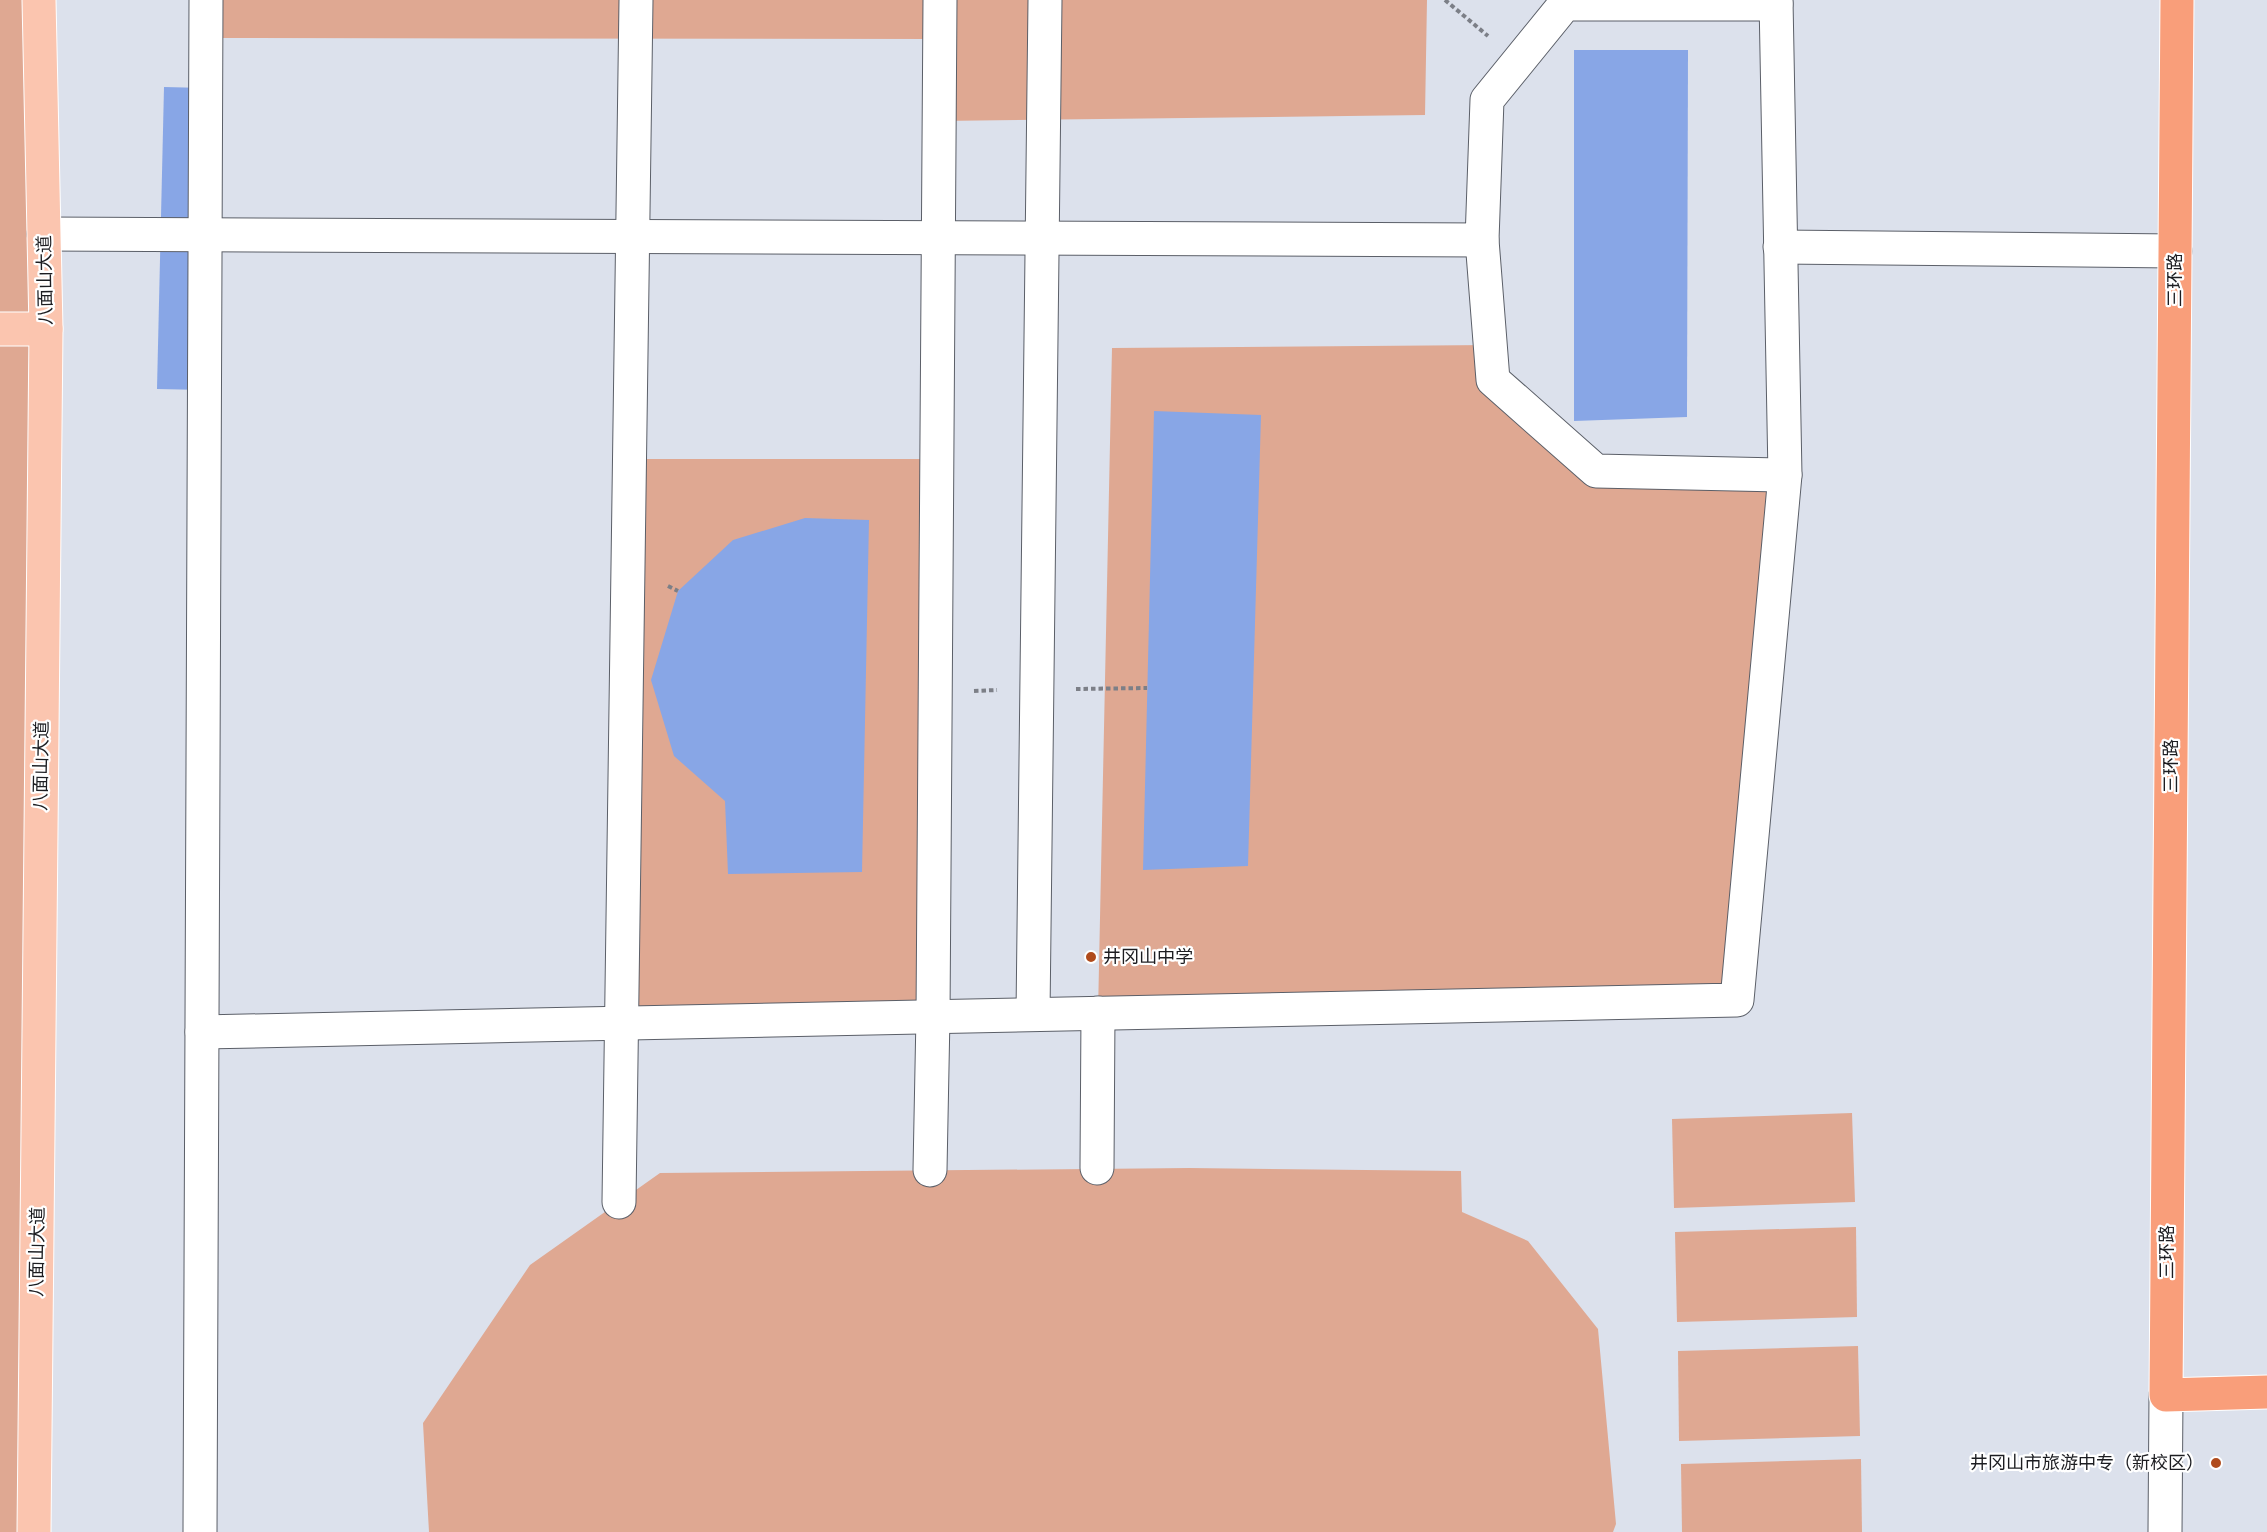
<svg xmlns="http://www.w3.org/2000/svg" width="2267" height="1532" font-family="'Archivo Narrow','Noto Sans SC',sans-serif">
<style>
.green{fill:#dfa892}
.building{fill:#88a6e6}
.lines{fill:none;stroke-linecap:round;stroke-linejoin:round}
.minor-casing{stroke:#5b5f68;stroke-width:35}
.major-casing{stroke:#fff;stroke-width:35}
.highway-casing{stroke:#fff;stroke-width:35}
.path{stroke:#7c7f87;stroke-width:4;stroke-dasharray:4.5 3;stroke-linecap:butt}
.minor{stroke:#fff;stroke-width:33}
.major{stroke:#fbc5af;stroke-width:33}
.highway{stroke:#f99e7a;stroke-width:33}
.poi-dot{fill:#b04b1c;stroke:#fff;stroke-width:2}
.labels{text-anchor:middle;stroke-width:4.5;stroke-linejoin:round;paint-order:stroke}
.street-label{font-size:18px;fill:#1c1d21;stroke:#fff}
.poi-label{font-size:18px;fill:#1c1d21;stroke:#fff;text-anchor:start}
</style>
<rect width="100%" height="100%" fill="#dce1ec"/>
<g class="green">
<polygon points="0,0 39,0 34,1532 0,1532"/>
<polygon points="206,0 1427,0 1425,115 939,121 939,39 205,38"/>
<polygon points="1491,345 1493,380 1596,471 1785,475 1737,1000 1098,1013 1112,348"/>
<polygon points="629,459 937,459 933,1016 621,1023"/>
<polygon points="1852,1113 1855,1202 1674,1208 1672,1119"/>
<polygon points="1189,1168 1461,1171 1462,1212 1528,1241 1598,1329 1616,1524 1613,1532 429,1532 423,1423 530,1265 660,1173"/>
<polygon points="1856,1227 1857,1317 1677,1322 1675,1232"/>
<polygon points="1858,1346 1860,1436 1679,1441 1678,1351"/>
<polygon points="1861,1459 1862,1532 1682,1532 1681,1464"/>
</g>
<g class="building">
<polygon points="1574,50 1688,50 1687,417 1574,421"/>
<polygon points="164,87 205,88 204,390 157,389"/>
<polygon points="1154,411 1261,415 1248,866 1143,870"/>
<polygon points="805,518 869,520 862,872 728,874 725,801 674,756 651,680 678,591 733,540"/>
</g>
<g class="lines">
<defs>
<g id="minor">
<polyline points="44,234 1482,240 1487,100 1565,4 1776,4"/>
<polyline points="1482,240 1493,380 1596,471 1785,475"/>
<polyline points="1780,247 2175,251"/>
<polyline points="1033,1014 1045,0"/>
<polyline points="202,1032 1737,1000 1785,475 1776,0"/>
<polyline points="1097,1168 1098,1013"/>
<polyline points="930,1170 933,1016 940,0"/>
<polyline points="619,1202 636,0"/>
<polyline points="200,1532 206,0"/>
<polyline points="2165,1532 2166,1395"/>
</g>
<g id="major">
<polyline points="0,329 46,329"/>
<polyline points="34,1532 46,329 39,0"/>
</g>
<polyline id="highway" points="2177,0 2166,1395 2267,1392"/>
</defs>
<use href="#minor" class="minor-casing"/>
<use href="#major" class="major-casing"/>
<use href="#highway" class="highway-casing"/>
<g class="path">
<polyline points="1445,0 1488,36"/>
<polyline points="668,586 678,591"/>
<polyline points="1076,689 1147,688"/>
<polyline points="974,691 997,690"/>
</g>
<use href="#minor" class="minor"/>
<use href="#major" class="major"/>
<use href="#highway" class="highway"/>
</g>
<g class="poi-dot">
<circle cx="1091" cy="957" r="6"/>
<circle cx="2216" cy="1463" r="6"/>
</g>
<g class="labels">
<g class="street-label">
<text transform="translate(45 280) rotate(-91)" y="6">八面山大道</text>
<text transform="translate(2175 280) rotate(-90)" y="6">三环路</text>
<text transform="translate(41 766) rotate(-89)" y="6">八面山大道</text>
<text transform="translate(2171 766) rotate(-90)" y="6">三环路</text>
<text transform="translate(37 1252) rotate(-89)" y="6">八面山大道</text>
<text transform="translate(2167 1252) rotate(-90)" y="6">三环路</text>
</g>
<g class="poi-label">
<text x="1103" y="963">井冈山中学</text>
<text x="2204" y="1469" text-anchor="end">井冈山市旅游中专（新校区）</text>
</g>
</g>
</svg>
